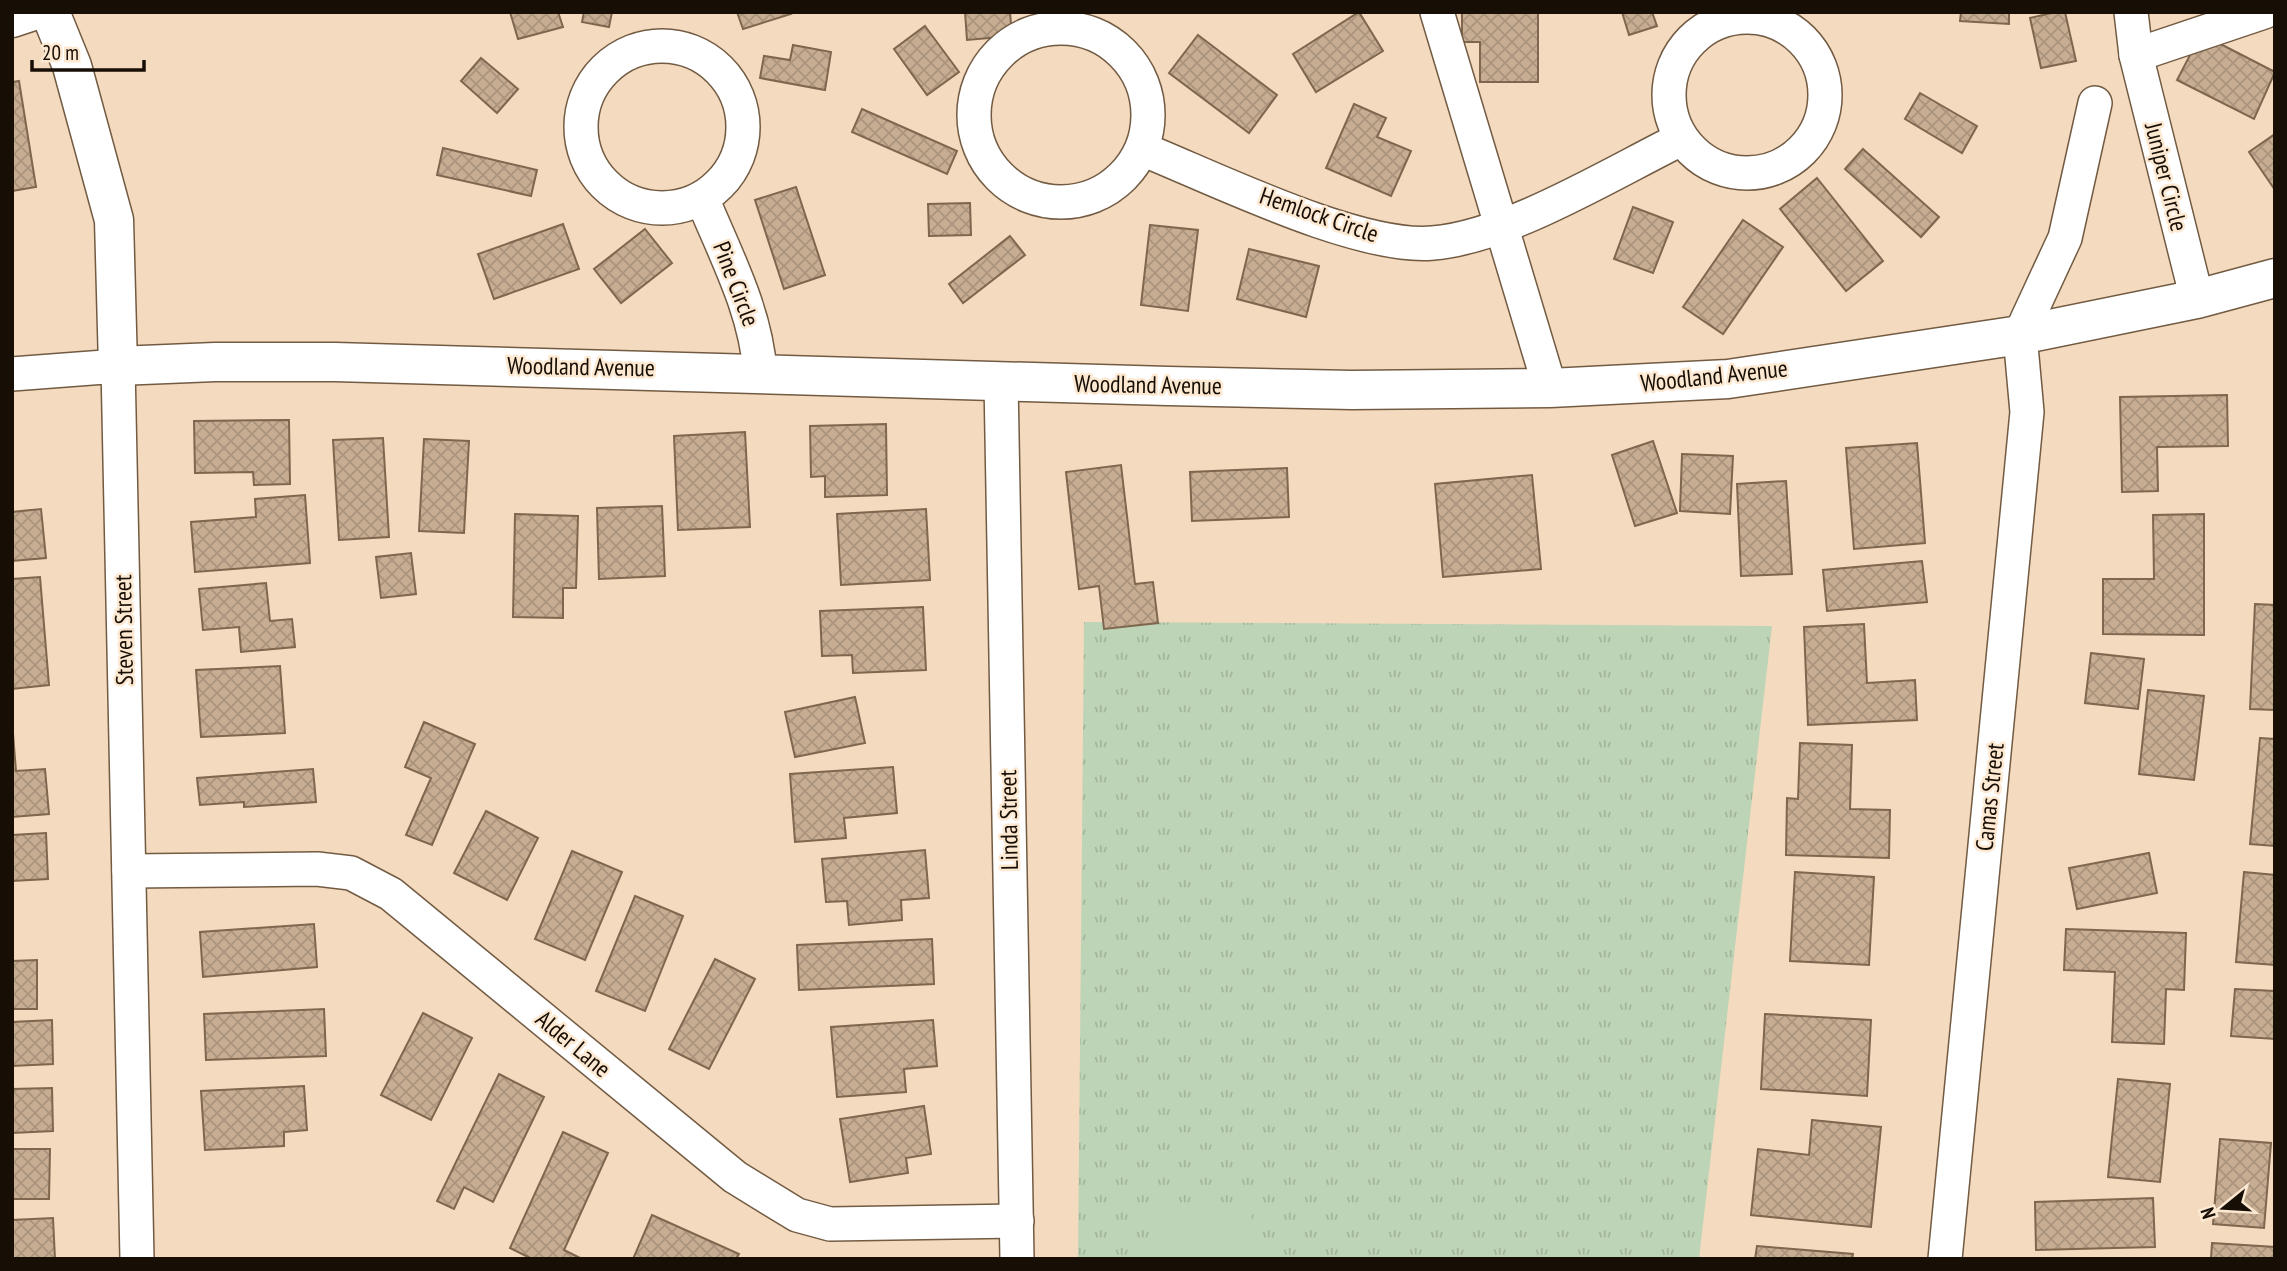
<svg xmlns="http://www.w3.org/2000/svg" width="2287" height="1271" font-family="'PT Sans Narrow',sans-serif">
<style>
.park{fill:url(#park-tufts)}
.garden{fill:#bed4b6}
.building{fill:url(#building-cross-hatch);stroke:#7e674e;stroke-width:2}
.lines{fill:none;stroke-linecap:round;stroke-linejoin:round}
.minor-casing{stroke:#725b43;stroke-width:36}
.tertiary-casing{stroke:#725b43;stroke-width:41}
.minor{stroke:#fff;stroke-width:33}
.tertiary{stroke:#fff;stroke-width:38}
.labels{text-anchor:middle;stroke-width:5;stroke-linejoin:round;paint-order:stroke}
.street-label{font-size:24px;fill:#170e05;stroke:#fde8d1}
</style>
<defs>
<pattern id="park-tufts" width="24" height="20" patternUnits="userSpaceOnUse" patternTransform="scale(1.75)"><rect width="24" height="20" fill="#bed4b6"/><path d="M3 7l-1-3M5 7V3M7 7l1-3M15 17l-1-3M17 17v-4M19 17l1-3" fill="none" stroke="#a3b59b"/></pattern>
<pattern id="building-cross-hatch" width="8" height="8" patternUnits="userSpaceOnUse" patternTransform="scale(1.75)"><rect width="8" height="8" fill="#c7ae93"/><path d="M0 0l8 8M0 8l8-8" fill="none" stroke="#aa947d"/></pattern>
</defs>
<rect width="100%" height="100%" fill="#f4dabe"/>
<polygon class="park" points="1084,622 1772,626 1699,1259 1078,1259"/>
<polygon class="garden" points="1251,1204 1254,1259 1153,1259 1151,1209"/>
<g class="building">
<polygon points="510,12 558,12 563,27 518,39"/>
<polygon points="584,12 612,12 609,27 582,22"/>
<polygon points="737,12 790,12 791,14 743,29"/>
<polygon points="965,12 1010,12 1012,36 967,40"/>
<polygon points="1359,12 1383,51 1316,92 1293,54"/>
<polygon points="1462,12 1538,12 1538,82 1480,82 1480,42 1462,42"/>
<polygon points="1622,12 1652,12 1657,26 1629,35"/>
<polygon points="1961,12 2009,12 2009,24 1960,21"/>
<polygon points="2056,12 2065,12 2076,61 2041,68 2030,18"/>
<polygon points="925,26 959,72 927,95 894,49"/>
<polygon points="2201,34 2275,72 2254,119 2177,80"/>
<polygon points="1198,35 1277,95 1249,133 1169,73"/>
<polygon points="793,45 831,52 825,90 760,78 764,56 790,60"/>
<polygon points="481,58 518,89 497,113 461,81"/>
<polygon points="19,81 36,187 12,191 12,82"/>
<polygon points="1920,93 1977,126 1962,153 1905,119"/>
<polygon points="1354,104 1386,118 1377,137 1411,151 1391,196 1326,168"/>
<polygon points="862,109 957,151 947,174 852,132"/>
<polygon points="2275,134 2275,190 2249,152"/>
<polygon points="443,148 537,170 531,196 437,175"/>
<polygon points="1863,149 1939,217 1921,237 1845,169"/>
<polygon points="1817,178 1883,261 1846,291 1780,209"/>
<polygon points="796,187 825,275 784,289 755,200"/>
<polygon points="970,203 971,235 929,236 928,204"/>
<polygon points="1633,207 1673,222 1653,273 1614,259"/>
<polygon points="1743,220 1783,247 1723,334 1683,307"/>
<polygon points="563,224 579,269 494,299 478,254"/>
<polygon points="1150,225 1198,230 1188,311 1141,305"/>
<polygon points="645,229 672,263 621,303 594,269"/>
<polygon points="1010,236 1025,255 963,303 949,284"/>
<polygon points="1249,249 1319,266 1306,317 1237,299"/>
<polygon points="2227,395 2228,446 2157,447 2158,491 2122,492 2120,397"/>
<polygon points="289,420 290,484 254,485 253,472 195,473 194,421"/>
<polygon points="886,424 887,495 825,497 825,476 811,477 810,426"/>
<polygon points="745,432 750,527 678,530 674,436"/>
<polygon points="383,438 389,537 339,540 333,440"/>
<polygon points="424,439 469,441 464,533 419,531"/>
<polygon points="1653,441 1677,513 1635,526 1612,455"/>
<polygon points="1917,443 1925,543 1854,549 1846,448"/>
<polygon points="1682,454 1733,456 1730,514 1680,511"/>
<polygon points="1121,465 1135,584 1153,582 1158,623 1104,629 1099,586 1079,589 1066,472"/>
<polygon points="1287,468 1289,517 1192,521 1190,472"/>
<polygon points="1532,475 1541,569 1443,577 1435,484"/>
<polygon points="1786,481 1792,574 1741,576 1737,484"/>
<polygon points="305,495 310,563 195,572 191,522 256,517 255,499"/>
<polygon points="662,506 665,576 599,579 597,508"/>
<polygon points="41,509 46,558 12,561 12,512"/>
<polygon points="926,509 930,580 841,585 837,514"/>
<polygon points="515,514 578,516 576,588 563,588 563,618 513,617"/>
<polygon points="2204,514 2204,635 2103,634 2103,579 2154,579 2153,515"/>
<polygon points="411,553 416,594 381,598 376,557"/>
<polygon points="1922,561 1927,602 1827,611 1823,570"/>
<polygon points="40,577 49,685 12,689 12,579"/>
<polygon points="266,583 270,621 292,619 295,647 241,652 239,627 203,630 199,589"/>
<polygon points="2255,604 2275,605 2275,710 2250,709"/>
<polygon points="923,607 926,670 853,673 852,655 822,656 820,611"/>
<polygon points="1864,624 1867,683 1915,680 1917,720 1808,725 1804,627"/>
<polygon points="2091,653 2144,659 2138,709 2085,703"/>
<polygon points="280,666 285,733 201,737 196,670"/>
<polygon points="2148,690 2204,696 2194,780 2139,774"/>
<polygon points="855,697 865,743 795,757 785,712"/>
<polygon points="12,721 16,771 45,769 49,814 12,817"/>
<polygon points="424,722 475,744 432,845 406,835 431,778 405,767"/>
<polygon points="2260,738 2275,739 2275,846 2250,844"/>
<polygon points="1800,743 1852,745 1850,809 1890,810 1889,858 1786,855 1787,798 1798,799"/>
<polygon points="893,767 897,813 844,818 846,838 795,842 790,774"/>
<polygon points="313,769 316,802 244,807 244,802 200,805 197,778"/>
<polygon points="486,811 538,838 507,900 454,873"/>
<polygon points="46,833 48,879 12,881 12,835"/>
<polygon points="925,850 929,898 901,900 902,920 849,925 847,901 826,902 822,859"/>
<polygon points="572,851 622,872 585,960 535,939"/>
<polygon points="2149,853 2157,893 2077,909 2069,868"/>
<polygon points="1795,872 1874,877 1869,965 1790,961"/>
<polygon points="2244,872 2275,875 2275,965 2236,962"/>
<polygon points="635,896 683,916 645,1011 596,991"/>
<polygon points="314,924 317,967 203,977 200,932"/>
<polygon points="2066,929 2186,933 2184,990 2166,989 2164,1044 2112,1042 2115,972 2064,970"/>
<polygon points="932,939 934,984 799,990 797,945"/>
<polygon points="715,959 755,979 709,1069 669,1049"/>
<polygon points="37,960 37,1009 12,1009 12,961"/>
<polygon points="2235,989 2275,991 2275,1039 2231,1036"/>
<polygon points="324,1009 326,1056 206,1060 204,1014"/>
<polygon points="423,1013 472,1038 431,1120 381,1095"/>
<polygon points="1765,1014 1871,1020 1867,1096 1761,1089"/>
<polygon points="52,1020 53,1064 12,1066 12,1022"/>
<polygon points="933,1020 937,1066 904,1069 906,1092 837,1097 831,1027"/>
<polygon points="499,1074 544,1097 493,1202 464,1187 454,1209 437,1201"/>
<polygon points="2118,1079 2170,1084 2160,1182 2108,1177"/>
<polygon points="304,1086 307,1130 284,1132 284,1146 205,1150 201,1091"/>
<polygon points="52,1088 53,1131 12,1133 12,1089"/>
<polygon points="924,1106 931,1154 906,1158 908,1173 850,1182 840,1119"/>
<polygon points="1812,1120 1881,1127 1871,1227 1751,1215 1758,1149 1809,1155"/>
<polygon points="563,1132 608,1153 564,1250 582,1259 532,1259 510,1248"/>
<polygon points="2220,1139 2271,1143 2264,1228 2213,1224"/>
<polygon points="12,1149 50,1149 49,1199 12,1199"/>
<polygon points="2153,1198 2155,1247 2036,1250 2035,1202"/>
<polygon points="652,1215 739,1254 736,1259 633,1259"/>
<polygon points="53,1218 55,1259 12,1259 12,1220"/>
<polygon points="2212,1243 2275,1247 2275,1259 2211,1259"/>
<polygon points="1757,1246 1853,1254 1852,1259 1755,1259"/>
</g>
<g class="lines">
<defs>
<g id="minor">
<polyline points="1437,12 1550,388"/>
<polyline points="2131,12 2136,55 2197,299"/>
<circle cx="1747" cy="95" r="78"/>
<circle cx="1061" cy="115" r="87"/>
<circle cx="662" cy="127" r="81"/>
<polyline points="2136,55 2264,12"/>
<path d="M1142,149c72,29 217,101 291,94 75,-6 179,-70 248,-104"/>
<path d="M702,198c23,56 54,113 58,174"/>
<polyline points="12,374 118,366 137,1259"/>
<polyline points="1001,381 1017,1259"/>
<polyline points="129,871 317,869 351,873 391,894 735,1177 797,1215 830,1224 1017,1221"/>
<polyline points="1945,1259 2027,412 2020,335 2065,238 2095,103"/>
</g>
<g id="tertiary">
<polyline points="50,12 72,66 114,220 118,366 215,362 335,362 1168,386 1352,390 1550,388 1728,379 2020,335 2197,299 2275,278"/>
<polyline points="12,18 30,12"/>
</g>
</defs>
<use href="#minor" class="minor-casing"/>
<use href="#tertiary" class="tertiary-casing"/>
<use href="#minor" class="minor"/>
<use href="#tertiary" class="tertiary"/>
</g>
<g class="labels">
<g class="street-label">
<text transform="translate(2166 177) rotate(76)" y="8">Juniper Circle</text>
<text transform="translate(1319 215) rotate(19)" y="8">Hemlock Circle</text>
<text transform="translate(736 284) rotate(69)" y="8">Pine Circle</text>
<text transform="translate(581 367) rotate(1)" y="8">Woodland Avenue</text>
<text transform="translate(1714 376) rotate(-6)" y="8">Woodland Avenue</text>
<text transform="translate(1148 385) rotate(1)" y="8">Woodland Avenue</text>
<text transform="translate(124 630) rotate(-91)" y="8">Steven Street</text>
<text transform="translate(1990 797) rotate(-84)" y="8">Camas Street</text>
<text transform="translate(1009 820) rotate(-91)" y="8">Linda Street</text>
<text transform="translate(573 1044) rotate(40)" y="8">Alder Lane</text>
</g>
</g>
<rect width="2287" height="1271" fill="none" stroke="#170e05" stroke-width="28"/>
<g transform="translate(2224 1208) rotate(252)" stroke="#fde8d1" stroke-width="5" paint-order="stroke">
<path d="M0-5L12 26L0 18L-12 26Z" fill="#170e05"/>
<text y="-10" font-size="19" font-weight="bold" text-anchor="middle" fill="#170e05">N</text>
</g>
<path d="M32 60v10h112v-10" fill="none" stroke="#170e05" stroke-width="3.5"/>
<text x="42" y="60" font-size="21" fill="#170e05" stroke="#fde8d1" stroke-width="5" paint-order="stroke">20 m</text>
</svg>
